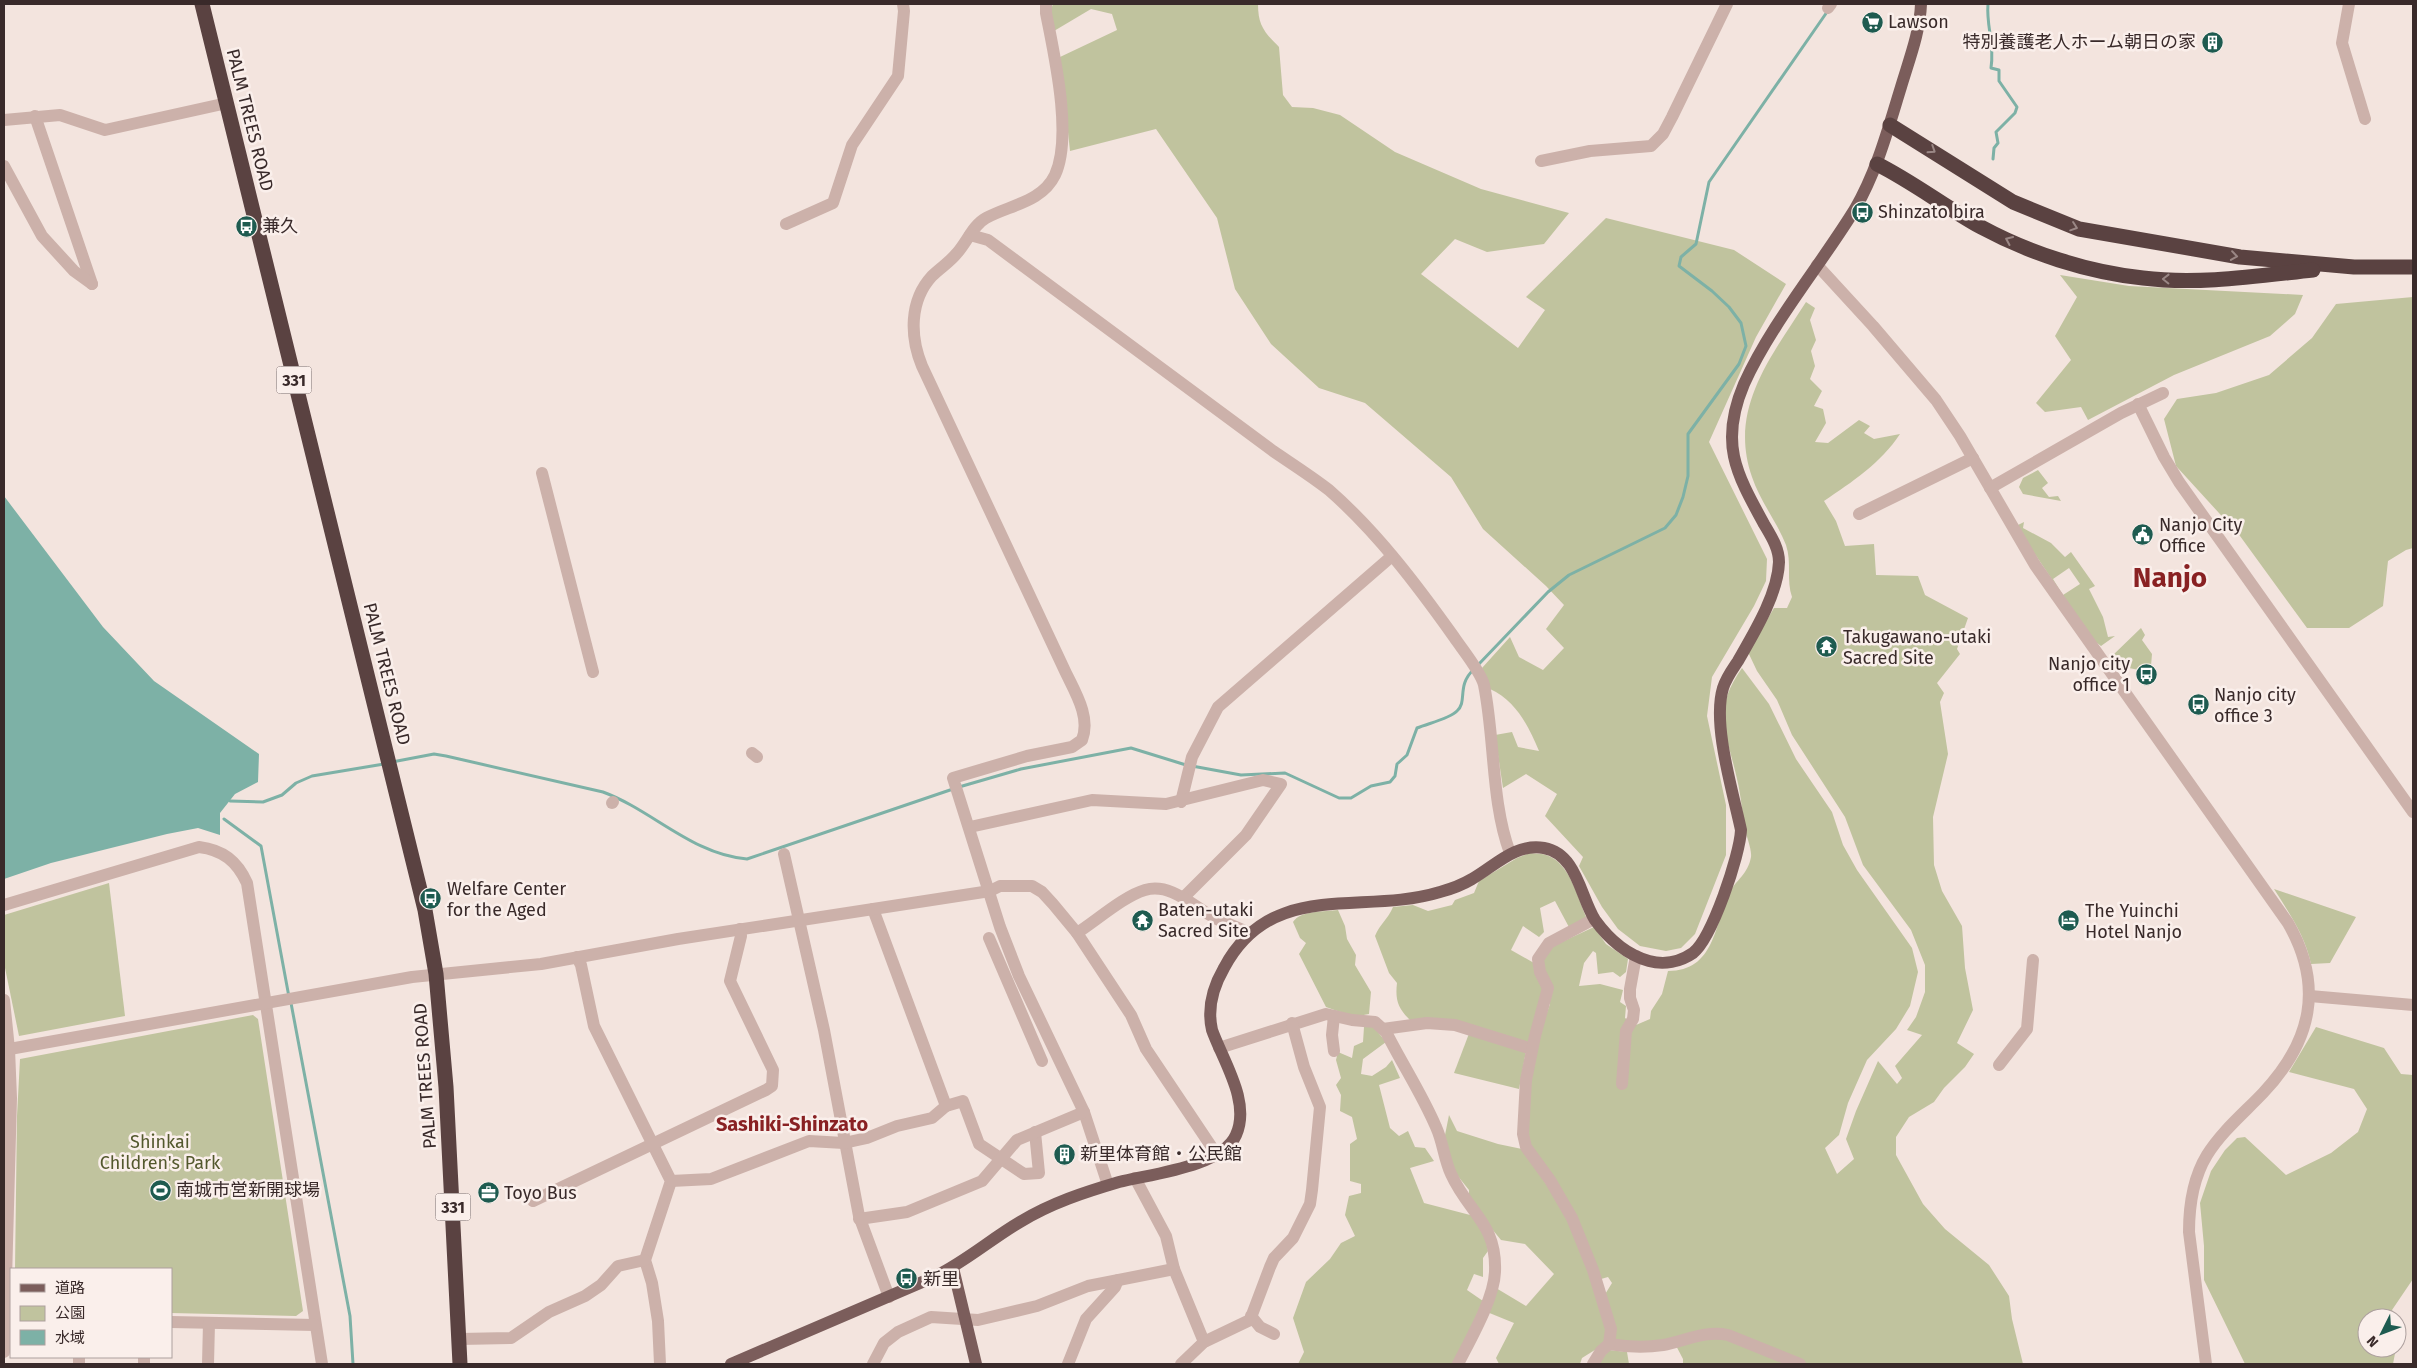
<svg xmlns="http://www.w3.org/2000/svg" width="2417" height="1368" font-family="'Fira Sans','Noto Sans JP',sans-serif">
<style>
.green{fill:#c0c39e;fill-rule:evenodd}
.water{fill:#7db1a6}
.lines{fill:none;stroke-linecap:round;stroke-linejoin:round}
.stream{stroke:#7db1a6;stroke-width:3}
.minor{stroke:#ccb1aa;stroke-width:12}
.major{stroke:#7b5d5b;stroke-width:12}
.highway{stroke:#5a4241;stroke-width:15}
.oneway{stroke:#9a8785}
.labels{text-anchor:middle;stroke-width:5;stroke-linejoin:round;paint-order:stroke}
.shield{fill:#faefeb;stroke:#736564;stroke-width:1}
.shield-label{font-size:16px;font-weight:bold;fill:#392a2a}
.poi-label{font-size:18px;fill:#392a2a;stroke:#faefeb;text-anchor:start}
.street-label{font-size:18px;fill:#392a2a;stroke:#faefeb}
.park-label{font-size:18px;fill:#53582d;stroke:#faefeb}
.quarter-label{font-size:20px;font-weight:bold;fill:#892123;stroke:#faefeb}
.town-label{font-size:28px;font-weight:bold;fill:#892123;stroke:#faefeb}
</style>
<rect width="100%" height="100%" fill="#f3e4de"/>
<g class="green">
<path d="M1053,4h205c0,21 6,28 21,43l4,48 9,12 21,1 27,7 55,37 86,37 88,24 -25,31 -57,8 -32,-13 -34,35 97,74 27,-38 -19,-13 80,-79 128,32 52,34 -30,53 -47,105 58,117 -1,22 -12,25 -42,71 -5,39 19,89v50l-31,79 -14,14 -15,3 -26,-5 -22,-17 -16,-22 -23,-41 4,-9 -38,-41 12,-22 -31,-20 -23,14 -8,-53 17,-3 6,15 21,4c-11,-26 -23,-50 -49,-62l-8,-21 28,-31 9,20 24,13 21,-22 -18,-19 18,-24 -18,-19 -63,-57 -32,-52 -86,-74 -46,-15 -48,-44 -36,-55 -18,-71 -61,-89 -86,22 -10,-94 57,-27 -5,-16 -21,-5 -37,22 -4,-19z"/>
<polygon points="2060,275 2129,286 2303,295 2295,314 2270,336 2174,375 2088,420 2081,407 2045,412 2036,403 2071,360 2055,336 2077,297"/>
<polygon points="2413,297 2413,548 2406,550 2388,561 2383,606 2349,628 2307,628 2240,536 2176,466 2164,419 2177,399 2216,393 2269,375 2312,338 2336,304"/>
<path d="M1806,302l9,6 -5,12 6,20 -5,11 4,15 -5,13 12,12 -8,15 9,3 3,14 -11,19 13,1 31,-23 11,6 -6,7 10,6 26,-5c-19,29 -48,48 -76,67l12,20 9,25 29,-2 2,31 42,1 7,19 43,23 -11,31 3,5 -23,29 7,10 -4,9 8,52 -15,63 1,48 8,26 20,35 3,42 8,42 -16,33 17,11 -9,13 -21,21 -10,14 -25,15 -13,20v18l27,49 22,25 44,36 20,31 3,23 11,45h-340v-5l-11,-21 -15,3h-44l-9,-45 8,-13 -4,-6 -7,2 -71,-132 -3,-13 3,-51 8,-45 12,-34 -8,-45 9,-12 43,-20 12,17 22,15 -2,13 -6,5 -7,-5 -15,2 -2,-21 -3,-2 -9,12 -5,23 21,-2 23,6 -3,12 6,4 -1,12 11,7 14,-6 1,-8 11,-17 6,-23c47,0 46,-46 62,-79 6,-12 18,-18 21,-35 1,-8 -5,-21 -6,-29 -3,-16 -4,-33 -8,-49 -10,-46 -26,-67 5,-111l27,36 27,55 36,53 11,33 14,25 55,78 6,24 -8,34 -14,23 -29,31 -19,43 -9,32 -14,13 12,26 17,-15 -8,-20 10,-28 22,-50 19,23 5,-6 -7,-12 27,-31 -15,-5 9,-13 9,-25v-27l-14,-35 -48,-65 -18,-48 -53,-82 -15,-35 -20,-29 -9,-19 26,-44h13l5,-11c-6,-17 0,-34 -6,-52 -9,-23 -26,-44 -34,-68 -24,-68 19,-120 54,-175z"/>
<polygon points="2038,470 2048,483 2042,488 2049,497 2058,496 2061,501 2023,494 2019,487 2023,478"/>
<path d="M2024,522l-1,6 28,15 14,14 6,-5 24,34 -6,3 14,28 5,20 7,-1 -14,10 -9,-7 -76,-113zM2069,568l11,16 -17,11 -10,-16z"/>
<polygon points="2141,628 2145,635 2142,640 2152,654 2151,666 2144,671 2119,666 2112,656"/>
<path d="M1530,853c5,1 11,0 16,2 24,7 32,44 41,64l-17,10 -15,-28 -15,7 4,24 -5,5 -16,-11 -12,24 23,13 10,24 -15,58 -119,-25c-12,-12 -15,-20 -13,-37l-8,-10 -14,-37c5,-12 13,-17 18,-29l20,-2 15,6 24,-6 3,-5 19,-7 5,-12 38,-23z"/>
<polygon points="109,883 125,1016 19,1036 4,963 4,915"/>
<path d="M2274,889l82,28 -26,46 -19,1c-6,-29 -22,-51 -37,-75z"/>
<path d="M1338,910l7,16 2,13 9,16 -1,10 16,27 -2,22c-16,4 -28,-2 -43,-7l-27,-53 7,-11 -6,-5 -7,-16c8,-12 32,-10 45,-12z"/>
<polygon points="253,1015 258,1019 303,1311 296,1316 171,1313 171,1269 15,1269 17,1116 20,1059"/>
<polygon points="1372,1025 1386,1042 1363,1059 1361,1074 1372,1076 1386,1067 1392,1060 1400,1078 1379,1085 1390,1128 1399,1136 1408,1131 1415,1147 1425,1148 1434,1161 1410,1168 1424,1203 1474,1216 1483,1226 1488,1251 1483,1258 1483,1277 1474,1274 1467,1290 1483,1301 1454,1364 1298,1364 1304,1352 1293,1318 1306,1282 1330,1259 1341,1243 1355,1236 1345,1215 1349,1196 1361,1193 1361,1184 1350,1181 1350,1144 1357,1139 1352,1117 1340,1111 1341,1095 1336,1085 1341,1078 1336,1060 1338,1052 1352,1058 1354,1046 1363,1042 1364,1027"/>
<polygon points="2316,1027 2384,1048 2401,1074 2413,1075 2413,1279 2392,1310 2395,1318 2367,1318 2367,1348 2396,1348 2393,1364 2245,1364 2204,1280 2204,1246 2200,1203 2211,1171 2225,1150 2237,1138 2245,1137 2286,1175 2331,1153 2358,1132 2367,1109 2354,1089 2289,1072"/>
<polygon points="1470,1031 1526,1051 1519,1089 1454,1073"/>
<polygon points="1449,1115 1457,1131 1498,1144 1522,1149 1571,1220 1609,1328 1606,1343 1582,1358 1580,1364 1499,1364 1496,1358 1514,1323 1487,1312 1496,1288 1526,1306 1554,1274 1525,1244 1501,1240 1469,1201 1469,1190 1453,1170 1444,1140"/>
<polygon points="1609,1350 1627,1352 1629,1364 1597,1364"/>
</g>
<polygon class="water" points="4,496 103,627 154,681 259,754 258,782 235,794 220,813 220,835 198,828 167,834 51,863 4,879"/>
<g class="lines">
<g class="stream">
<path d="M1988,4c-2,23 7,39 3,64l8,2v11l18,26 -2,6 -19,19 2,11 -4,5 -1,11"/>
<polyline points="1478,665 1548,592 1569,575 1665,528 1676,515 1683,497 1688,476 1688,434 1739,364 1746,346 1741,323 1729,307 1712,291 1679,266 1681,257 1696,244 1709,182 1827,12"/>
<path d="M392,762l42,-8 12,2 157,36c49,18 90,63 144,67l206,-70"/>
<path d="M1192,766l49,9 44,-2 54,25h12l20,-12 19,-4 5,-6 2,-12 10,-9 10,-27c12,-5 32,-9 40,-17 11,-10 -1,-25 17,-42"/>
<polyline points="959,787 1021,769 1131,748 1186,765"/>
<polyline points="230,801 263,802 282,795 296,783 312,776 384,764"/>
<polyline points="224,819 261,846 289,997"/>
<polyline points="291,1003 350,1316 353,1364"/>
</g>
<g class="minor">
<path d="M1046,4v9c8,41 27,123 9,162 -13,27 -45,30 -69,43 -13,7 -19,24 -29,35 -7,9 -17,15 -25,23 -23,25 -22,61 -10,90l143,305c10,21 26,46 17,69l-10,7 -45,9 -74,22 47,149 19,49 65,136 24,73"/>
<polyline points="2349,4 2342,43 2365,119"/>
<polyline points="1828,8 1831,4"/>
<polyline points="35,116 92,284"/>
<polyline points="4,120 60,115 105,130 227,103"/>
<polyline points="1541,161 1590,151 1651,146 1663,134 1672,117 1727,4"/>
<polyline points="4,166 42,236 74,271 92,284"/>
<polyline points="786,224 833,203 852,145 898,76 904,11 903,4"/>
<path d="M970,235l18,5 285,211c19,13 38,25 56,39 48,42 88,95 125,147 8,12 27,35 30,48 11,54 7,117 26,168"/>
<path d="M1817,265l56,61 63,74 24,36 75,129 253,358c36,63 24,118 -25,170 -19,20 -41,38 -56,62 -14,23 -18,50 -18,77l17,132"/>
<polyline points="2138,404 2164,457 2179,482 2413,812"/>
<polyline points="542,473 593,672"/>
<polyline points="1990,488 2121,413 2163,393"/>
<polyline points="1859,514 1973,458"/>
<polyline points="752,753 757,757"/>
<polyline points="1181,802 1192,757 1218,707 1392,556"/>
<polyline points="612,803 613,802"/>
<polyline points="970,827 1092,800 1166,804 1263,780 1281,784 1246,835 1184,897"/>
<polyline points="784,854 824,1030 859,1216 889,1297"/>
<path d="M4,905l195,-58c24,3 38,14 48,36l75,481"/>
<polyline points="873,909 946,1106"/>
<path d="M1077,933c19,-12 47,-37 68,-43 27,-8 51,19 72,29 11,5 22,9 32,14"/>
<polyline points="989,938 1042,1061"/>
<polyline points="577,957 581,965 594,1026 671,1181 645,1260 652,1283 658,1321 660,1364"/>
<polyline points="2310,996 2413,1005"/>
<polyline points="4,1000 9,1049 11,1098 4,1352"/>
<polyline points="1334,1016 1332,1035 1334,1051"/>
<polyline points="1383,1029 1427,1023 1455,1025 1532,1049"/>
<path d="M1219,1048l107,-34 26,6 23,2 11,10c16,32 36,62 50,95 7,15 8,32 15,47 18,40 46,49 44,98 -1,27 -25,68 -37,92"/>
<polyline points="4,1050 412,977 541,964 678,939 990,891 1000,886 1032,886 1042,892 1053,904 1077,933 1131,1015 1146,1049 1217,1155"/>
<polyline points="1999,1065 2027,1029 2033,960"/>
<polyline points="1622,1084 1626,1031 1633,1019 1634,1010 1630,998 1630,989 1636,956"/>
<polyline points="671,1181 711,1179 809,1141 844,1143 867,1138 897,1126 932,1118 946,1106 963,1101 979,1144 1024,1174 1039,1173 1035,1132"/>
<polyline points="533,1201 766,1090 772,1086 773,1070 730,981 741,936 740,929"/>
<polyline points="859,1219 907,1212 982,1181 1017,1140 1084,1112"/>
<polyline points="1174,1269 1204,1342"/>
<polyline points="1251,1316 1260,1327 1274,1334"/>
<polyline points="171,1322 315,1325"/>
<polyline points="460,1339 511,1338 549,1312 585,1296 601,1285 618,1266 645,1260"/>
<path d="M1609,1344c18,3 35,4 54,1 22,-4 42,-15 65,-10l72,29"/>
<polyline points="79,1364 79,1357"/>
<polyline points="144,1364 144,1357"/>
<polyline points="208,1364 209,1323"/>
<polyline points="873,1364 884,1343 898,1332 931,1317 978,1320 1037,1306 1088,1286 1174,1269 1166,1236 1135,1178"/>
<polyline points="1068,1364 1086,1319 1115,1287 1118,1280"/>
<polyline points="1181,1364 1204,1342 1250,1320 1270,1267 1274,1258 1293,1238 1310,1204 1312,1190 1320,1107 1304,1067 1292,1023"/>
<polyline points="1593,1364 1601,1351 1609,1344 1611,1329 1593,1270 1572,1218 1550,1180 1526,1147 1523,1134 1526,1080 1535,1036 1548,988 1540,972 1538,959 1549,943 1594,919"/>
</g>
<g class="major">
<polyline points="953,1268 976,1364"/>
<path d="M731,1364l203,-87c31,-15 57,-38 86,-55 31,-19 65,-30 99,-40 31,-8 103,-15 117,-47 15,-33 -13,-74 -24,-105 -5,-22 1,-43 12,-62 48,-90 137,-52 216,-76 11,-3 22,-7 32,-13 23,-13 43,-36 72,-31 33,6 36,48 51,72 13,18 32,35 54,41 15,4 31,1 44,-8 19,-15 47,-98 48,-123 -8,-38 -29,-106 -18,-142 3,-10 9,-18 15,-27 16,-28 40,-67 41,-99 0,-14 -8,-26 -15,-38 -28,-51 -45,-81 -20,-140 27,-60 76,-118 111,-175 22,-38 33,-80 46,-122 8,-27 19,-55 20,-83"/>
</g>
<g class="highway">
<polyline points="202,4 425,910 436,974 446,1087 460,1364"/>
<polyline points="1890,125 2013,202 2079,229 2240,257 2354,267 2413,267"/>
<path d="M1877,164c36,18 68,43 104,63 48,26 106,45 162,51 55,7 114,-2 170,-8"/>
</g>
</g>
<defs><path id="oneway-chevron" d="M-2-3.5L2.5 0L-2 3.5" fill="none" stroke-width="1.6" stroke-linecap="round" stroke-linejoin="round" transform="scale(1.25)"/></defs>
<g class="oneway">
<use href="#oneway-chevron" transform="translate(1932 150) rotate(33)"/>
<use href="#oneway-chevron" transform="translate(2074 227) rotate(19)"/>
<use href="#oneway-chevron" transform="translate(2009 240) rotate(-156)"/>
<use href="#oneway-chevron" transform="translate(2234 256) rotate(8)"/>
<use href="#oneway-chevron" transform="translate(2166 279) rotate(-179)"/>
</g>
<defs>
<symbol id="supermarket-disc" viewBox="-11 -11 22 22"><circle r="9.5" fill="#1e5b50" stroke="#faefeb"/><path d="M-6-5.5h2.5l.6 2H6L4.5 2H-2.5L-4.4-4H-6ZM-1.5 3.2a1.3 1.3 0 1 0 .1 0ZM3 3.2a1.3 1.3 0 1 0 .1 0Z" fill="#fff"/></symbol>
<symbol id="building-disc" viewBox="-11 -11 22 22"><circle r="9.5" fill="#1e5b50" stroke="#faefeb"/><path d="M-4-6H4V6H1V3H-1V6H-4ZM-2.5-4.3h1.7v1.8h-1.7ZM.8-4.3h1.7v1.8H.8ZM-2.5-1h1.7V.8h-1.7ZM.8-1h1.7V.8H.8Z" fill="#fff"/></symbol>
<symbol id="bus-disc" viewBox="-11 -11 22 22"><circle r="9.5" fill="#1e5b50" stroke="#faefeb"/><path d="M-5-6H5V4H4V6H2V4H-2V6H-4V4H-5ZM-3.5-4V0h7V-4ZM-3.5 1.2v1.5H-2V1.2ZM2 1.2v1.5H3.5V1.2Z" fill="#fff"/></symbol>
<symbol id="civic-disc" viewBox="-11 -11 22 22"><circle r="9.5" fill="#1e5b50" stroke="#faefeb"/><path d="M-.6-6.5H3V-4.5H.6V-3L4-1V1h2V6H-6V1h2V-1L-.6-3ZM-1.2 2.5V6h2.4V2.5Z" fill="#fff"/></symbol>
<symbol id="temple-disc" viewBox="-11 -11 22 22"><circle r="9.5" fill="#1e5b50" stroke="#faefeb"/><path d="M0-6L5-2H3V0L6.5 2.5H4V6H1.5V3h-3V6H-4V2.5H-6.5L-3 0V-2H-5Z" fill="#fff"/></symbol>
<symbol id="hotel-disc" viewBox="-11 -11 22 22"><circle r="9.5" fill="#1e5b50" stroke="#faefeb"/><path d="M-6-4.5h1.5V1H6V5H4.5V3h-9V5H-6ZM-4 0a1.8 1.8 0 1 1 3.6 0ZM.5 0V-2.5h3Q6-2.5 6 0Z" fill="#fff"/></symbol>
<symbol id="stadium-disc" viewBox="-11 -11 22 22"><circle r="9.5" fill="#1e5b50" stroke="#faefeb"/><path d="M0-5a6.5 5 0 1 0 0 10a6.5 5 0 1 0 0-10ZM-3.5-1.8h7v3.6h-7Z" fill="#fff"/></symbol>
<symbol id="office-disc" viewBox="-11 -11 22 22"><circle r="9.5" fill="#1e5b50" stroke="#faefeb"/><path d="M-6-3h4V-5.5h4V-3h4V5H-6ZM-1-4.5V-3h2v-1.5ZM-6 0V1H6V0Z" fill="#fff"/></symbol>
</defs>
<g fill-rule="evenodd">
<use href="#supermarket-disc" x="1860" y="10" width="25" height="25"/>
<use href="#building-disc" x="2200" y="30" width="25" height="25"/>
<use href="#bus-disc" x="1850" y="200" width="25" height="25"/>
<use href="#bus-disc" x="234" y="214" width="25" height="25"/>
<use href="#civic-disc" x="2130" y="522" width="25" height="25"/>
<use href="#temple-disc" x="1814" y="634" width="25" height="25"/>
<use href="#bus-disc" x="2134" y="662" width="25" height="25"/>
<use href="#bus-disc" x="2186" y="692" width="25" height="25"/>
<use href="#bus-disc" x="418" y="886" width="25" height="25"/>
<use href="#temple-disc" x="1130" y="908" width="25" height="25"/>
<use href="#hotel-disc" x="2056" y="908" width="25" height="25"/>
<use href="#building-disc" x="1052" y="1142" width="25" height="25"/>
<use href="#stadium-disc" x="148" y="1178" width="25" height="25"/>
<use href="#office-disc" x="476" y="1180" width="25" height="25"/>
<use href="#bus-disc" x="894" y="1266" width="25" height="25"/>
</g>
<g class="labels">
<g class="shield">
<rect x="276.5" y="366.5" width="35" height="27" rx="4"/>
<rect x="435.5" y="1193.5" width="35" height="27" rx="4"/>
</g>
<g class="shield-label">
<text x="294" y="386">331</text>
<text x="453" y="1213">331</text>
</g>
<g class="poi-label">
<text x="1888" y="28">Lawson</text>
<text x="2196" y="48" text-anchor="end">特別養護老人ホーム朝日の家</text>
<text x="1878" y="218">Shinzato bira</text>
<text x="262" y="232">兼久</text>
<text x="2159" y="531">Nanjo City<tspan x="2159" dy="21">Office</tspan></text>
<text x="1843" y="643">Takugawano-utaki<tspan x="1843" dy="21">Sacred Site</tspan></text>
<text x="2130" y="670" text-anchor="end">Nanjo city<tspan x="2130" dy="21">office 1</tspan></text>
<text x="2214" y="701">Nanjo city<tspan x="2214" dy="21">office 3</tspan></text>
<text x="447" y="895">Welfare Center<tspan x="447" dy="21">for the Aged</tspan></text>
<text x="1158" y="916">Baten-utaki<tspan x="1158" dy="21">Sacred Site</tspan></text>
<text x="2085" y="917">The Yuinchi<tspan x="2085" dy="21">Hotel Nanjo</tspan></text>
<text x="1080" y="1160">新里体育館・公民館</text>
<text x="176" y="1196">南城市営新開球場</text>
<text x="504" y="1199">Toyo Bus</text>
<text x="923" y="1285">新里</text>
</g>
<g class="street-label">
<text transform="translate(250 120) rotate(76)" y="6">PALM TREES ROAD</text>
<text transform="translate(387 674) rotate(76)" y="6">PALM TREES ROAD</text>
<text transform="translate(425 1076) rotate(-94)" y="6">PALM TREES ROAD</text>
</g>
<g class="park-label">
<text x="160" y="1148">Shinkai<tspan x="160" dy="21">Children's Park</tspan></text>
</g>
<g class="quarter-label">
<text x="792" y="1131">Sashiki-Shinzato</text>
</g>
<g class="town-label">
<text x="2170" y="587">Nanjo</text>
</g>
</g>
<rect width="2417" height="1368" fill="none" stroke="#392a2a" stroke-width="10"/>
<rect x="10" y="1268" width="162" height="90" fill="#faefeb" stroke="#ada09e"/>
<rect x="20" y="1284" width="25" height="8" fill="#7b5d5b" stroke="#ada09e"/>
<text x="55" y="1293" font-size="15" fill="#392a2a">道路</text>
<rect x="20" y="1306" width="25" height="15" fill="#c0c39e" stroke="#ada09e"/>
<text x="55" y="1318" font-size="15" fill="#392a2a">公園</text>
<rect x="20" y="1330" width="25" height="15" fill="#7db1a6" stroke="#ada09e"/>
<text x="55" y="1343" font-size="15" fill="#392a2a">水域</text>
<g transform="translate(2382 1333) rotate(228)"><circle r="24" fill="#faefeb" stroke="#ada09e"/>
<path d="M0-4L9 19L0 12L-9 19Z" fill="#1e5b50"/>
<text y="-8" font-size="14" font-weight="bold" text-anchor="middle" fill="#392a2a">N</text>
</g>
</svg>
